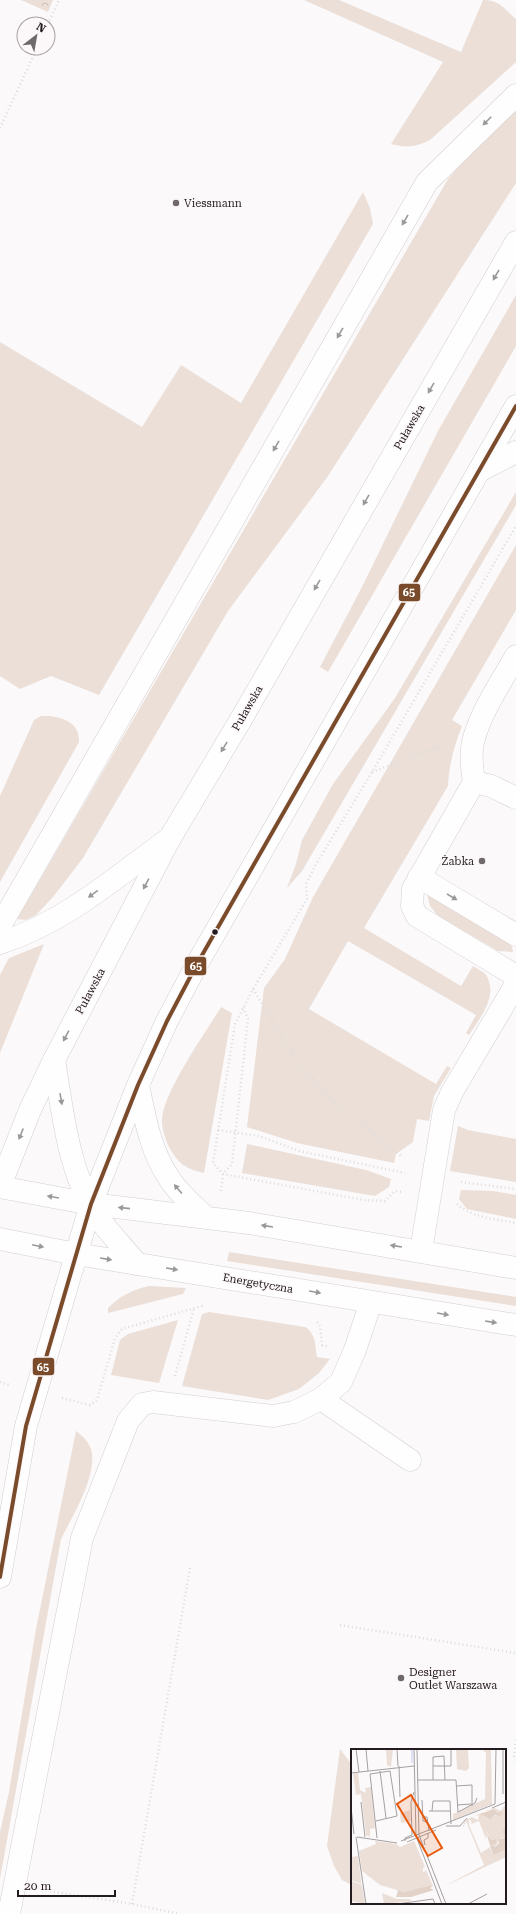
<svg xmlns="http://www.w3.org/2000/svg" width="516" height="1914" font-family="'Roboto Serif',serif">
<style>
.grass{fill:#ebdfd8}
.park{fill:url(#park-crowns)}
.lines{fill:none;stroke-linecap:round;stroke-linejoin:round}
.minor-casing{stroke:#d4cfd1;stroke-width:23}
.major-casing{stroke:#d4cfd1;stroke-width:23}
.path{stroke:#ddd;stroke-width:2.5;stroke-dasharray:1 3;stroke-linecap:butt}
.minor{stroke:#fefefe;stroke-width:22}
.major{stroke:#fefefe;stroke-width:22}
.bus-1-casing{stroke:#fcf8fa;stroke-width:7}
.bus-1{stroke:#7a4b2a;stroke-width:4}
.oneway{fill:#9b989a}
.poi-dot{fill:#6f696c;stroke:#fcf8fa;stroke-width:1.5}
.bus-dot{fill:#231b1f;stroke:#fcf8fa;stroke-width:1.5}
.labels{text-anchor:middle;stroke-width:3;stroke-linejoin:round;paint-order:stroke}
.poi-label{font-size:11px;fill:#231b1f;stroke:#fcf8fa;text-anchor:start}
.street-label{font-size:11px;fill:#231b1f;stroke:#fcf8fa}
.inset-river{fill:none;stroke:#dee1f8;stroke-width:2}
.inset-road{fill:none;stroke:#a5a0a2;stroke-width:1}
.view{fill:#e8590c;fill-opacity:0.15;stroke:#e8590c;stroke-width:2}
.inset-edge{fill:none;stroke:#231b1f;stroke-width:2}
.line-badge{stroke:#fcf8fa;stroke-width:1.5}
.badge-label{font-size:11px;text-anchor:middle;font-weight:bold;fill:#fff}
</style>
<defs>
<pattern id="park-crowns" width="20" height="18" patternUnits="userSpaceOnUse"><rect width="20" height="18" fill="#ebdfd8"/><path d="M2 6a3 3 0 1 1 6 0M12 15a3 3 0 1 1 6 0" fill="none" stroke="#c9bfb9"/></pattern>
</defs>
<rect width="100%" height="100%" fill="#fbf9fa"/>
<g class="grass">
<path d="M304,0h35l122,52 22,-52c17,0 20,8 33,19v43l-86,78c-14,7 -24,8 -39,4l52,-82z"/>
<polygon points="516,109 516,183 328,476 228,611 83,858 53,897 36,915 26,920 17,919 448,179 481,141"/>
<polygon points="363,192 370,208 373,224 99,695 51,676 20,689 0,676 0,342 142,427 181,365 241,403"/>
<polygon points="516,295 516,346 328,672 320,667 363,585 438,431"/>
<polygon points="516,492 516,505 302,871 287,888 296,864 302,840 333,784 395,698"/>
<path d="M516,545v65l-64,110 10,6c-8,21 -13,38 -14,60l-84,142 97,58 12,-20c4,3 10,5 13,9 13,20 -6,43 -17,60l-3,-2 10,-18 -128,-74 -39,68 127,75 11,-18 4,2 -17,28 -5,25 -12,-2 -4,23 -17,12 -2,9 -97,-20 -50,-16 17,-139 21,-29 28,-62z"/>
<path d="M41,716c18,-1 39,5 38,26l-79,140v-86l34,-76z"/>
<polygon points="427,894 503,939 512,946 513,952 498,951 438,916 430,906"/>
<polygon points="44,944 0,1053 0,975 9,958"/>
<path d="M221,1007l11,6 -28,160c-20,-5 -25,-9 -35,-26 -4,-9 -7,-17 -7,-27 0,-26 44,-88 59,-113z"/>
<polygon points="458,1126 468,1130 516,1139 516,1182 450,1171"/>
<polygon points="247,1144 366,1170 391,1179 389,1187 375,1196 242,1173"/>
<polygon points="461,1190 493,1191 516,1195 516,1219 467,1209 459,1199"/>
<polygon points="229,1252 516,1297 516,1306 227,1261"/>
<path d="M149,1286l37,2 -3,6 -75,19v-5c12,-12 24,-18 41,-22z"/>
<path d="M209,1312l96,15c11,7 10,18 12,30l13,2 -11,14 -20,16 -31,11 -86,-14 20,-72z"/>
<polygon points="178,1320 159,1383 111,1375 120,1340 128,1334"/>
<path d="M76,1431c7,5 14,12 16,22 3,27 -19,62 -31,86l-61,340v-47l9,-40 27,-163z"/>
<polygon points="340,1749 352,1765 352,1885 342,1880 334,1866 327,1846"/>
</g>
<polygon class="park" points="21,0 53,0 48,12"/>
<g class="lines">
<defs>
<g id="minor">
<polyline points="479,471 516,452"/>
<path d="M516,656c-15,26 -36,57 -43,86 -3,13 -1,27 1,40l-61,107 -1,17 5,10 99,60"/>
<polyline points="474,782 491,786 516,798"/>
<polyline points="419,877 516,935"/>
<polyline points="0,926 427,182 516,95"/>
<path d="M0,943c64,-20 116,-66 170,-105"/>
<polyline points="0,1187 91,1204 249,1223 516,1268"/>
<polyline points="0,1239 76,1254 516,1325"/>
<polyline points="421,1251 444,1110 452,1092 516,984"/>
<polyline points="321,1399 410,1460"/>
<polyline points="9,1914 82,1538 128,1421 142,1404 153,1402 273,1416 294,1412 321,1399 341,1382 355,1350 371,1302"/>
</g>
<g id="major">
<path d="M54,1060c9,53 14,114 46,160 11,15 25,29 37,44"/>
<path d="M138,1085c7,33 12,65 31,93 9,15 24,27 36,39"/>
<polyline points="0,1186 30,1110 54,1060 170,838 240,721 516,242"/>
<polyline points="0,1577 26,1426 91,1204 138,1085 167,1021 197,964 516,406"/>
</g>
</defs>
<use href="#minor" class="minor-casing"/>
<use href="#major" class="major-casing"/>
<g class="path">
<polyline points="48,24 59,0"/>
<polyline points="0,128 37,48"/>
<polyline points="372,772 444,745"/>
<polyline points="253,989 299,1064 333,1100 401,1156"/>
<polyline points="218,1130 259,1136 299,1151 405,1173"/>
<polyline points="461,1182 516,1189"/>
<polyline points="221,1191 223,1174 232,1164 248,1019 243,1007"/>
<polyline points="401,1192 395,1191 385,1201 364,1200 223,1174 213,1163 235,1024 253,989 307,899 306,884 315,866 372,772 516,526"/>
<path d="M457,1204c16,14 39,15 59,19"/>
<polyline points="317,1322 320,1326 322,1345 327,1346"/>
<polyline points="175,1376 194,1308"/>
<polyline points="0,1382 9,1385"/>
<polyline points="62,1398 90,1405 97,1400 115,1338 122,1329 205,1305"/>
<polyline points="340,1625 516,1653"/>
<polyline points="516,1740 514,1757 516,1760"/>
<polyline points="42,1890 132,1904 180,1914"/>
<polyline points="132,1904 190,1568"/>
</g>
<use href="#minor" class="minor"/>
<use href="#major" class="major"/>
<defs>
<polyline id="bus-1" points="0,1577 26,1426 91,1204 138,1085 167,1021 197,964 516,406"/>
</defs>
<use href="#bus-1" class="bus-1-casing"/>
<use href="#bus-1" class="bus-1"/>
</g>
<defs><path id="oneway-solid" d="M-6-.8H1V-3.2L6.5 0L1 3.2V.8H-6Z"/></defs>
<g class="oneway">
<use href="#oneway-solid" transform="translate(487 121) rotate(135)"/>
<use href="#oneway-solid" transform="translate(405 220) rotate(120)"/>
<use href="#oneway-solid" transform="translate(496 275) rotate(120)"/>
<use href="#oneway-solid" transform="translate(340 333) rotate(120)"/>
<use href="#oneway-solid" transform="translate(431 388) rotate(120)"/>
<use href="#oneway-solid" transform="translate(276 446) rotate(120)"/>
<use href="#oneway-solid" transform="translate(366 500) rotate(120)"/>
<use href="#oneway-solid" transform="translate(317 585) rotate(120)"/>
<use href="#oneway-solid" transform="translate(224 747) rotate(121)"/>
<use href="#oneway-solid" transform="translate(146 884) rotate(118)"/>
<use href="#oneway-solid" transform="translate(93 894) rotate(144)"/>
<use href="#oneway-solid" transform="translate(452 897) rotate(31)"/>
<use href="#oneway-solid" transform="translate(66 1036) rotate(118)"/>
<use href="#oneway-solid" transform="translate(61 1099) rotate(80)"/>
<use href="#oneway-solid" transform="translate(21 1134) rotate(112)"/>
<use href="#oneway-solid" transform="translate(178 1189) rotate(-131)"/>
<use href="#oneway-solid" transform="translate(53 1197) rotate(-170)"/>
<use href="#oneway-solid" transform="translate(124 1208) rotate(-174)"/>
<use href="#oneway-solid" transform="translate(267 1226) rotate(-171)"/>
<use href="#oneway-solid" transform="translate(38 1246) rotate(12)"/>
<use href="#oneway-solid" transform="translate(396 1246) rotate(-171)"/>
<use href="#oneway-solid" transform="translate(106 1259) rotate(9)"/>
<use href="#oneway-solid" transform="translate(172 1269) rotate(9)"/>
<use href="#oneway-solid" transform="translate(315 1292) rotate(10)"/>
<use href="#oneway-solid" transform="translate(443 1314) rotate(10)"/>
<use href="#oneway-solid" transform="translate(491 1322) rotate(9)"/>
</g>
<g class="poi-dot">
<circle cx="176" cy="203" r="4"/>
<circle cx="482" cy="861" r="4"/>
<circle cx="401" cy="1678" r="4"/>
</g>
<circle class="bus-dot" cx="215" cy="932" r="3.5"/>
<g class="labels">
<g class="poi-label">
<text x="184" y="207">Viessmann</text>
<text x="474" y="865" text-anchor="end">Żabka</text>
<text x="409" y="1676">Designer<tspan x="409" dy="13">Outlet Warszawa</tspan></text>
</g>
<g class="street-label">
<text transform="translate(409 427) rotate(-60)" y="4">Puławska</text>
<text transform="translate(247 708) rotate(-60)" y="4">Puławska</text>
<text transform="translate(90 991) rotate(-62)" y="4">Puławska</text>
<text transform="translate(258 1283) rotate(10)" y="4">Energetyczna</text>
</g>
</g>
<g transform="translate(351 1749)">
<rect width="155" height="155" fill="#fbf9fa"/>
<path d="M35,0h7l-2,18 -4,-2zM105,0h12l1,19 -3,3 -9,-2zM131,0h9l1,55 -39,16v-6l32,-15 1,-46zM2,24h5l2,17 6,3 -1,-5 6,-1 4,41 -5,1v8l-4,-2 -5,-41 -5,1zM59,54l1,18 -10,2 -1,-10 10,-3zM155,54v35h-6l-5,9 -3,-2 5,-3 -1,-3 -5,1 -4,-8 -1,7 -7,-18 -8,3 1,-2 -3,-3v6l12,28 9,-6 2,7 14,-5v8l-63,30 41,-22 -18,-44 -3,7 1,-5 3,-4 5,-2 6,3 1,-5 -5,1 10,-4 -3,2 6,4 11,-3 5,-3 -5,1 -4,-4 -9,2 9,-3 7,3zM24,92l21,3 4,3 14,-6 11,26 -2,1v5l3,-3 7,16 -29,6 -24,-7 -18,-14 -3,-20 17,-7zM7,107l3,25v3l-10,-4v-23zM0,132l11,4 3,19 -14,-3zM31,144l15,6h13l1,2 -27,3z" fill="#ebdfd8"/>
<path d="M143,60l4,4 5,-2v1l-3,4 -5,-1 -5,4 -10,-5zM155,78v22l-13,6 -7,-23 5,8 5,-1 1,4 -5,2 3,2 4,-4 -1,-4 8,-1 -3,-7zM78,137h4l-3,2 4,2 -23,7h-15l2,-7 6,2z" fill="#e3d2c7"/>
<path class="inset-river" d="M61,0v14"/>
<path class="inset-road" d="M5,0l3,23M15,0l2,22M46,0l1,17M63,0l2,87 26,68M66,0l2,86 27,69M152,0v45M48,17l1,31M82,17h18v-17M29,22l6,47M0,24l63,-7M66,31h39l2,32 17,-9 2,-5M82,31v-23l11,-1 1,24M105,37l16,-1v21M71,51l1,21 4,1M10,53l4,35M106,56l14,-1M0,58l3,27M141,59l14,-6M78,62h21M81,62l1,-10h17l1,23M72,68h4l2,14M25,72l21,-5 -7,-45 -20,3 7,64M95,77h14l7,-8M5,88l10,67M6,88l40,6M50,92l94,-37 1,-55M54,92v-3l7,-3 -1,-33 3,-10M56,93l29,-12M74,96l-1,-5 4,-2v-5M46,155l36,-5 2,5M117,155l19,-10"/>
<path class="view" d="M60,46l31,53 -14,8 -31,-52z"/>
<rect width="155" height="155" class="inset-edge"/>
</g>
<g class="line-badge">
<rect x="398" y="583" width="23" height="19" rx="4" fill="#7a4b2a"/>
<rect x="184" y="956" width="23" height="20" rx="4" fill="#7a4b2a"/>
<rect x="32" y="1357" width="23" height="19" rx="4" fill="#7a4b2a"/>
</g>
<g class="badge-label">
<text x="409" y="596">65</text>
<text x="196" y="970">65</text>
<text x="43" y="1371">65</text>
</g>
<g transform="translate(36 36) rotate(31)"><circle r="19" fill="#fcf8fa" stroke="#a5a0a2"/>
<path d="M0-3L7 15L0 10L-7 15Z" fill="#6f696c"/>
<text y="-6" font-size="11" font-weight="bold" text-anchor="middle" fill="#231b1f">N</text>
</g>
<path d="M18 1890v6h97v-6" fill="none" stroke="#231b1f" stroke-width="2"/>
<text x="24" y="1890" font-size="12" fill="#231b1f" stroke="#fcf8fa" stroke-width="3" paint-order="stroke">20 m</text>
</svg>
